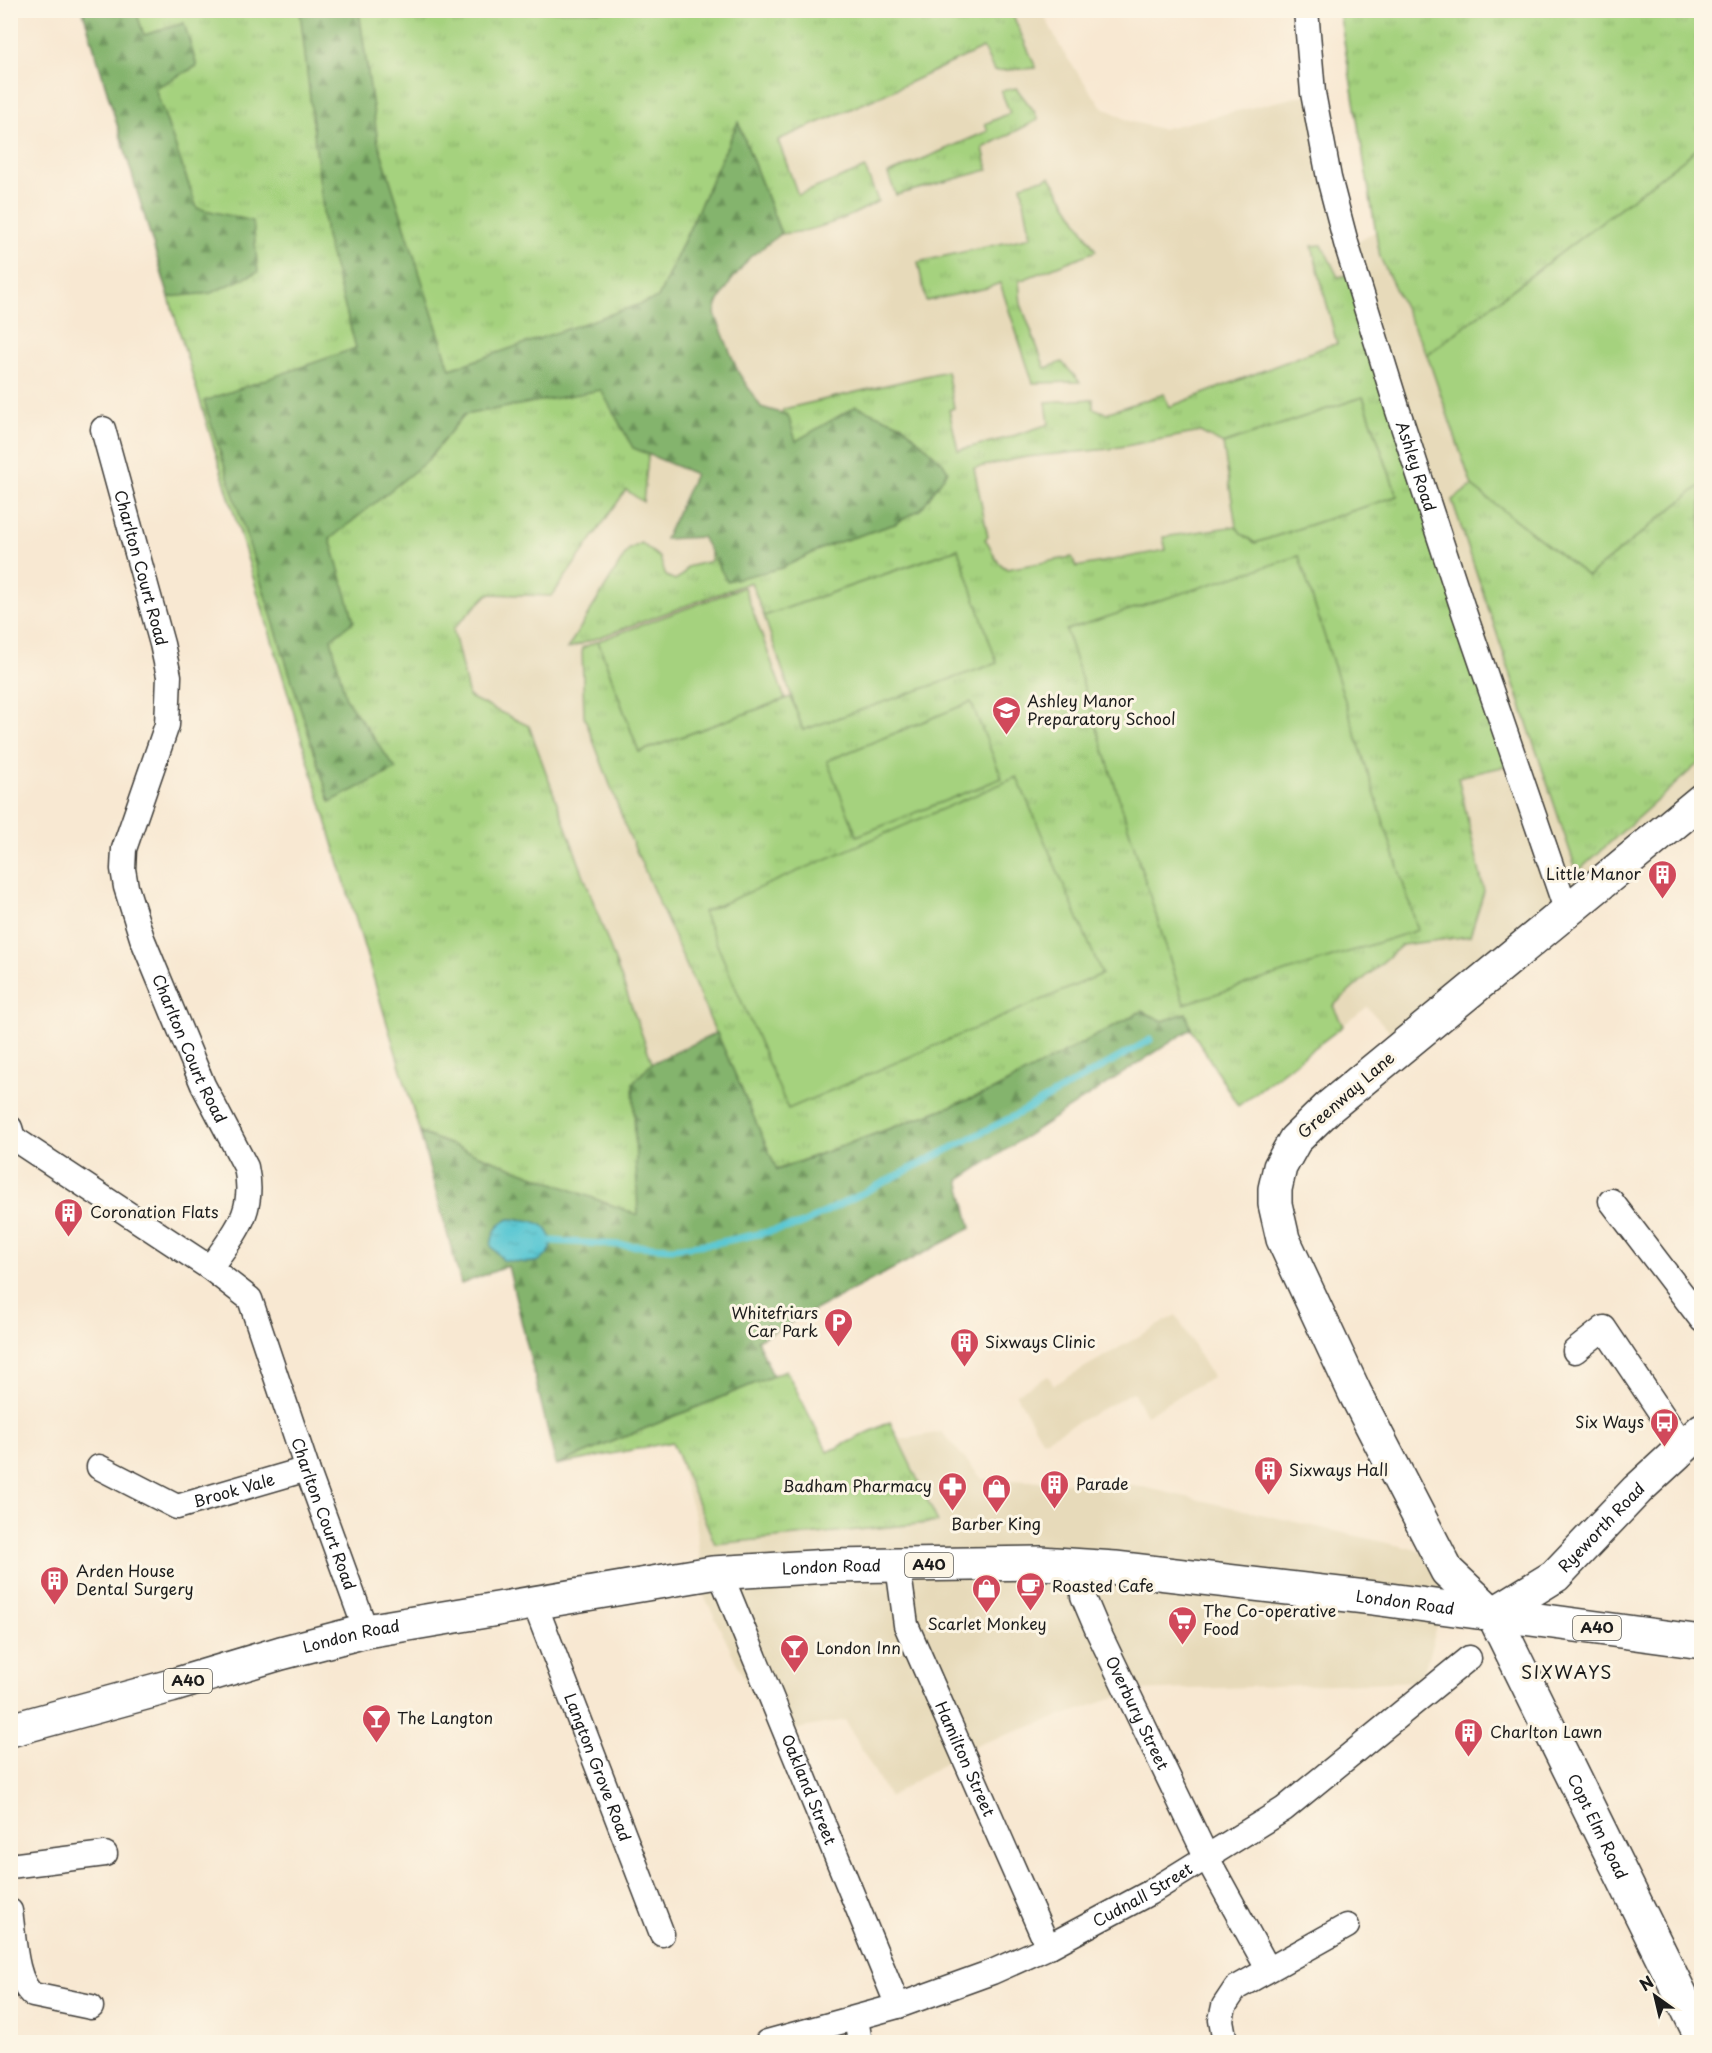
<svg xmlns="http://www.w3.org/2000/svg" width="1712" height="2053" font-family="'Playpen Sans',sans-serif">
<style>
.built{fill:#e7daba}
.grass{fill:url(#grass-tufts);stroke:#60774d;stroke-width:1.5;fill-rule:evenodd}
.forest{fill:url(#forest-firs);stroke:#506844;stroke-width:1.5}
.park{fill:#a5d27e;stroke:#60774d;stroke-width:1.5}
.water{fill:url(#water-ripples);stroke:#3c7278;stroke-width:1.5}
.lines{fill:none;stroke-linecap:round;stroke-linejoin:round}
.stream{stroke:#5cc8d3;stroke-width:7}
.street-casing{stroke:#3d3b37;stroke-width:27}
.secondary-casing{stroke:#3d3b37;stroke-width:36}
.highway-casing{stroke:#3d3b37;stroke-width:36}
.street{stroke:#fff;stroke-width:24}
.secondary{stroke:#fff;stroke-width:33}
.highway{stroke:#fff;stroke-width:33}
.labels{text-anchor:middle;stroke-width:6;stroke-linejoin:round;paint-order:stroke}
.shield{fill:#fcf5e5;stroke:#5f5d58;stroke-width:1.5}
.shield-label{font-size:15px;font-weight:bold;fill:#1c1c1c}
.street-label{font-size:16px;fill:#1c1c1c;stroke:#fcf5e5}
.poi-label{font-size:16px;fill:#1c1c1c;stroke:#fcf5e5;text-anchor:start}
.neighbourhood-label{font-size:18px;letter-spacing:1.5px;fill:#1c1c1c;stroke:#fcf5e5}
</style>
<defs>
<pattern id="grass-tufts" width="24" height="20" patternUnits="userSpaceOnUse" patternTransform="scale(1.5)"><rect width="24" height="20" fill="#a5d27e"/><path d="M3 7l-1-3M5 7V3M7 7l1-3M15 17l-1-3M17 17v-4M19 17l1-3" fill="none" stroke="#8db46c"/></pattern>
<pattern id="forest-firs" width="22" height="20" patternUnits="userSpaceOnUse" patternTransform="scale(1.5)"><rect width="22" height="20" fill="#84b46d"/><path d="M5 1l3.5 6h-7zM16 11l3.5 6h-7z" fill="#6b9259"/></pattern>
<pattern id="water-ripples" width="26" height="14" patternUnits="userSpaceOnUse" patternTransform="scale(1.5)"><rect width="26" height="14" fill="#5cc8d3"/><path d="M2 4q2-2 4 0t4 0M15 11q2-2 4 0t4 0" fill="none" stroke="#4fabb5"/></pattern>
</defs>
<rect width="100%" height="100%" fill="#fcf5e5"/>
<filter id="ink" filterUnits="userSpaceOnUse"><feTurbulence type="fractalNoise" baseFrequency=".0167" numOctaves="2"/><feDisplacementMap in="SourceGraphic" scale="12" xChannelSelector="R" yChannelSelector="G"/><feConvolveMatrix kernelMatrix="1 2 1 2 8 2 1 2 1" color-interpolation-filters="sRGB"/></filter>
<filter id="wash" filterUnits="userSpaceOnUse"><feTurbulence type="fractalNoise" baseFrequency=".008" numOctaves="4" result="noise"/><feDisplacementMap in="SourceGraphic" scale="24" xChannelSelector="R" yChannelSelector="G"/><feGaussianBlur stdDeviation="1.35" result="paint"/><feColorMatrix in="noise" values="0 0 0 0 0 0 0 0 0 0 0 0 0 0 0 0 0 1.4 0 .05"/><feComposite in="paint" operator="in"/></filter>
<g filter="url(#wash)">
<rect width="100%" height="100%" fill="#f8e8d2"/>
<g class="built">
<polygon points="83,11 1042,11 1063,52 1101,106 1129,121 1161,129 1313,93 1348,247 1466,179 1701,11 1701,800 1403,1046 1367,1007 1238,1106 1191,1029 959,1180 971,1228 757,1341 810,1456 942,1432 982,1479 1134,1485 1457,1559 1421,1681 1134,1691 971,1747 889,1797 845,1720 771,1734 704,1595 695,1517 672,1442 556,1465 508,1266 461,1284 293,671 159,266"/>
<polygon points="1176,1315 1212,1377 1146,1415 1133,1392 1043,1441 1016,1394 1048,1376 1054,1385"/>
</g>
<g class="grass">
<path d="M83,11h928l25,57 -42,3 -11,-23 -100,47 -105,45 20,55 67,-27 13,33c-28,17 -64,31 -97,33l-43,-111 -80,175 -9,151 -6,53 -17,-12 -74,106 -64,-2 -35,35 16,68 60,29 138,377 -29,112 -218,-82z"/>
<polygon points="1339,11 1701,11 1701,146 1427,355 1380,257"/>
<polygon points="1016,88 1034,111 1038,120 983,148 988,170 896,195 888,174 988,131 985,124 1010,113 1001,91"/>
<polygon points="1050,177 1096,251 1019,281 1021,304 1045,368 1062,362 1080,382 1033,383 1000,283 987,288 926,301 918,262 1031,237 1021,185"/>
<path d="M1322,245l16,32 14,-3 159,491 -53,12 26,114 -14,45 -68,9 -69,61 10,20 -105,80 -47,-77 -5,-15 -23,7 -21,-10 -150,80 -216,79 -149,-340 -43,-114 -2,-68 16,-7 41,111 152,-55 12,33 154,-181 -193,67 -13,-34 -184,67 61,-99 13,-7 19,15 6,18 9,4 8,-5 4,-8 24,-6v-32l36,-68 37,-52 163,-38 7,37 -5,2 9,40 49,-12 42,-14 -3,-22 47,-3v9l13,5 58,-19 5,13 158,-61 10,-2 -25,-98zM1363,397l34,99 -142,47 -14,-10 -5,-7 -73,11 3,13 -90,17 -4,-10 -65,12c-17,-11 -12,-18 -22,-30l3,-2 -14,-69 52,-11 83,-8 91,-17 23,12z"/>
<polygon points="1701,485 1701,761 1577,872 1452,500 1472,486 1588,576"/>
<polygon points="786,1370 828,1452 890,1422 938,1522 715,1544 672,1442 556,1465"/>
</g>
<g class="forest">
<polygon points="83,11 136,11 144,35 184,23 197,66 155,88 197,208 253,221 258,272 211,293 169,297"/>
<polygon points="300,11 359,11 378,142 450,369 658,298 738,122 781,234 750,257 731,281 717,304 715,314 738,372 761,407 788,415 796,441 856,406 902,425 943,463 948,471 921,509 895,524 827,546 782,568 727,581 702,537 665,539 695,474 633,448 601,390 464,415 427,461 330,539 354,621 331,639 346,699 396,769 330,802 204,401 356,348 326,237"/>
<polygon points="1142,1011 1163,1021 1186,1013 1191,1029 959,1180 971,1228 757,1340 773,1376 556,1465 508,1266 461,1284 420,1133 638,1215 633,1083 652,1063 717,1033 777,1170 992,1091"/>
</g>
<g class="park">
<polygon points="1701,146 1701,485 1588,576 1472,486 1427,355"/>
<polygon points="1363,397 1397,496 1255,543 1241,533 1236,526 1223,444"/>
<polygon points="958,549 997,663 803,730 764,616"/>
<polygon points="1299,556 1418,930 1184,1004 1066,630"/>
<polygon points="744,587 785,699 639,752 598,641"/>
<polygon points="971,702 1002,778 857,836 827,761"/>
<polygon points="1017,777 1102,974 788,1109 703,912"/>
</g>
<path class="water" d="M509,1219c18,0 39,1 43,22 -4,28 -28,22 -49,19l-12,-14c2,-14 5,-21 18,-27z"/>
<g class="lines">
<polyline class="stream" points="552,1241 672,1248 716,1243 800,1225 1024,1111 1150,1040"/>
</g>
</g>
<g filter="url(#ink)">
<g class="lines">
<defs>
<g id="street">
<path id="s1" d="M1306,10l7,83 16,85 17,65 52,168 67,204 102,297"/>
<path id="s2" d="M103,429l59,215 7,32 -2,49 -43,124 -1,20 3,18 16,51 61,147 43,82c10,46 -11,65 -36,101"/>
<path id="s3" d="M10,1128l3,10 197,130 40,31 57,170 59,162"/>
<polyline points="1611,1201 1702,1320"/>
<polyline points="1575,1351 1604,1328 1683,1446"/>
<path id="s4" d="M99,1467l78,40 130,-38"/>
<path id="s5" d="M898,1566l8,59 142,322"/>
<path id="s6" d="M1084,1566l-1,30 14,33 110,229 61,111"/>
<path id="s7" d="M720,1573l178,433"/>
<path id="s8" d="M534,1602l128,332"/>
<polyline points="10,1866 105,1854"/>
<path d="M10,1911c4,24 4,69 23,84l58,12"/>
<polyline points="856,2019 860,2042"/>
<path id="s9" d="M767,2042l131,-36 94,-34 56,-25 101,-54 135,-84 185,-151"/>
<polyline points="1225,2042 1221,2020 1224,2006 1236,1988 1347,1926"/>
</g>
<g id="secondary">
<path id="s10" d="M1702,800l-373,307 -34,33 -15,27 -5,22v15l8,35 72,154 92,178 46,43 209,424"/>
<path id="s11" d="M1493,1614l62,-38 82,-86 65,-60"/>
</g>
<g id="highway">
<path id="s12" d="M10,1730l161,-44 110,-33 85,-22 346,-58 117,-7 211,-3 75,5 259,30 328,44"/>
</g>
</defs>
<use href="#street" class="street-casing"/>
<use href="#secondary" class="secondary-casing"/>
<use href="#highway" class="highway-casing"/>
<use href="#street" class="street"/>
<use href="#secondary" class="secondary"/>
<use href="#highway" class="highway"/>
</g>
</g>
<defs>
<symbol id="school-pin" viewBox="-11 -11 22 30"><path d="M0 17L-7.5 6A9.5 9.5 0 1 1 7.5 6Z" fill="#d1495b" stroke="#fcf5e5"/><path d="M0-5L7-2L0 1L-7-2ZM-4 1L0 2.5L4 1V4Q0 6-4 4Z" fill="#fff"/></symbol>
<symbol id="building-pin" viewBox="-11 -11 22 30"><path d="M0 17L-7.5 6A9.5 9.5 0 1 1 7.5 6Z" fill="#d1495b" stroke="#fcf5e5"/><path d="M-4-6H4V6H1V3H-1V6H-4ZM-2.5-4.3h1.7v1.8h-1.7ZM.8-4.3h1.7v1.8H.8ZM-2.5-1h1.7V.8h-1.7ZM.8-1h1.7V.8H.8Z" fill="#fff"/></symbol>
<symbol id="parking-pin" viewBox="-11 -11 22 30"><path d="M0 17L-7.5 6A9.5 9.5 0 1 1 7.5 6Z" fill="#d1495b" stroke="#fcf5e5"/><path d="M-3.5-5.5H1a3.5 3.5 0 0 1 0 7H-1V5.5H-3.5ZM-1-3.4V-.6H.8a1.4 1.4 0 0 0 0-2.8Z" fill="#fff"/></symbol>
<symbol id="bus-pin" viewBox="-11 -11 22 30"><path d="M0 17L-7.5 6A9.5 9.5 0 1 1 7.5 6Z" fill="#d1495b" stroke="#fcf5e5"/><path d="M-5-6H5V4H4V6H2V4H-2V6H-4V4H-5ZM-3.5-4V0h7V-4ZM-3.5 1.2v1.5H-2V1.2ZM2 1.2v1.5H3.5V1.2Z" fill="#fff"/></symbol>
<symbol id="pharmacy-pin" viewBox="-11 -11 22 30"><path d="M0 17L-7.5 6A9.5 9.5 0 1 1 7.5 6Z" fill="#d1495b" stroke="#fcf5e5"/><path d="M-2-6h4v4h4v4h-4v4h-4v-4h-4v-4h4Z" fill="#fff"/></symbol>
<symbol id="shop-pin" viewBox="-11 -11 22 30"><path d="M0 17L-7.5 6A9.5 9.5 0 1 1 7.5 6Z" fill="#d1495b" stroke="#fcf5e5"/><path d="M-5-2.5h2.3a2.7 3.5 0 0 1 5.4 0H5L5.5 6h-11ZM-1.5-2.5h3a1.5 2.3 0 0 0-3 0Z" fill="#fff"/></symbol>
<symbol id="cafe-pin" viewBox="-11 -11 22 30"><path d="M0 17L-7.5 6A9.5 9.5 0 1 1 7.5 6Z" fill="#d1495b" stroke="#fcf5e5"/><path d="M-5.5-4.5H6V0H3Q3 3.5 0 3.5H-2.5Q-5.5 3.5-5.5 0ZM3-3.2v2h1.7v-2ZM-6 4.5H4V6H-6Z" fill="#fff"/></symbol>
<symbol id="supermarket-pin" viewBox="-11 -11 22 30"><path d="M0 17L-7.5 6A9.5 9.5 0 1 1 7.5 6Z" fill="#d1495b" stroke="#fcf5e5"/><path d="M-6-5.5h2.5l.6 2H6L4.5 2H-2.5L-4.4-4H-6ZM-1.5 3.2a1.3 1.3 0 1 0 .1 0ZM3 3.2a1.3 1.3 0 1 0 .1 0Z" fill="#fff"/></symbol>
<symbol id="bar-pin" viewBox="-11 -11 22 30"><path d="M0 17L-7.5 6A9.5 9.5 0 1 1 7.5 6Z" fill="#d1495b" stroke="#fcf5e5"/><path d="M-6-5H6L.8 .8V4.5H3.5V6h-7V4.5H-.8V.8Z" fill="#fff"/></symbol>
</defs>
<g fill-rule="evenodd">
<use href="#school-pin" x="990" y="694" width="33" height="45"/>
<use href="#building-pin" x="1646" y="858" width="33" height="45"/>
<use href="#building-pin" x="52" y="1196" width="33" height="45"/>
<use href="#parking-pin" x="822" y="1306" width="33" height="45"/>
<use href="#building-pin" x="948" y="1326" width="33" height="45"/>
<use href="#bus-pin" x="1648" y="1406" width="33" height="45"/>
<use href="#building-pin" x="1252" y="1454" width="33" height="45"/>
<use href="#building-pin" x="1038" y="1468" width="33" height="45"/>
<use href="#pharmacy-pin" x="936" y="1470" width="33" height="45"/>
<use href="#shop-pin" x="980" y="1472" width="33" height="45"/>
<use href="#building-pin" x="38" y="1564" width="33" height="45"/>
<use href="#cafe-pin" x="1014" y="1570" width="33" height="45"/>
<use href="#shop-pin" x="970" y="1572" width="33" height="45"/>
<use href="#supermarket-pin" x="1166" y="1604" width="33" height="45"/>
<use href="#bar-pin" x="778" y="1632" width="33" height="45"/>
<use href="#bar-pin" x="360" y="1702" width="33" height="45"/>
<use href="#building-pin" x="1452" y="1716" width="33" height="45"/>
</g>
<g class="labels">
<g class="shield">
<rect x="905" y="1553" width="48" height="24" rx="4.5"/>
<rect x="1573" y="1616" width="48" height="24" rx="4.5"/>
<rect x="164" y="1669" width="48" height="24" rx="4.5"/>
</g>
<g class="shield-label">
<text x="929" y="1570">A40</text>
<text x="1597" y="1633">A40</text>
<text x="188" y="1686">A40</text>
</g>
<g class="street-label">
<text dy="6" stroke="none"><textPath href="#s1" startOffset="471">Ashley Road</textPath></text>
<text dy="6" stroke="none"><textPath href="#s2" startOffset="144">Charlton Court Road</textPath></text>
<text dy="6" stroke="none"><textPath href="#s2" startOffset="648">Charlton Court Road</textPath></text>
<text transform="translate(1346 1095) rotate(-41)" y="6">Greenway Lane</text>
<text dy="6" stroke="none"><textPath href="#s4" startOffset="147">Brook Vale</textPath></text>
<text dy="6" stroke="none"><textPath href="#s3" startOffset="524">Charlton Court Road</textPath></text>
<text dy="6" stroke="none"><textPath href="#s11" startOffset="140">Ryeworth Road</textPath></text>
<text dy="6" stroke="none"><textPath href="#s12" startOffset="840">London Road</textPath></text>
<text dy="6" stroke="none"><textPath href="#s12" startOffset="1416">London Road</textPath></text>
<text dy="6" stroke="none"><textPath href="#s12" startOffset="354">London Road</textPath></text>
<text dy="6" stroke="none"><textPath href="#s6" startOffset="159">Overbury Street</textPath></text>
<text dy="6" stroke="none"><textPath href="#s5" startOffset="206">Hamilton Street</textPath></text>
<text dy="6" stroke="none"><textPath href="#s8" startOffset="177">Langton Grove Road</textPath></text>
<text dy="6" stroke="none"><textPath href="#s7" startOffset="234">Oakland Street</textPath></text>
<text dy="6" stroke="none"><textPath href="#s10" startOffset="1305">Copt Elm Road</textPath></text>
<text dy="6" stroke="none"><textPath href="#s9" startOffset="405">Cudnall Street</textPath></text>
</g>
<g class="poi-label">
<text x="1027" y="707">Ashley Manor<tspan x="1027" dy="18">Preparatory School</tspan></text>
<text x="1641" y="880" text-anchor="end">Little Manor</text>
<text x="90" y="1218">Coronation Flats</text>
<text x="818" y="1319" text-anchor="end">Whitefriars<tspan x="818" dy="18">Car Park</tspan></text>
<text x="985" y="1348">Sixways Clinic</text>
<text x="1644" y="1428" text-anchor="end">Six Ways</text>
<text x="1289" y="1476">Sixways Hall</text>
<text x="1076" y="1490">Parade</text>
<text x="932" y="1492" text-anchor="end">Badham Pharmacy</text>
<text x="996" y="1530" text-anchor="middle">Barber King</text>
<text x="76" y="1577">Arden House<tspan x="76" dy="18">Dental Surgery</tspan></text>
<text x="1052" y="1592">Roasted Cafe</text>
<text x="1203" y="1617">The Co-operative<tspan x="1203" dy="18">Food</tspan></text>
<text x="987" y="1630" text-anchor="middle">Scarlet Monkey</text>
<text x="816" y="1654">London Inn</text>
<text x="397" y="1724">The Langton</text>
<text x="1490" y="1738">Charlton Lawn</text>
</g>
<g class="neighbourhood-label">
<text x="1567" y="1679">SIXWAYS</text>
</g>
</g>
<rect width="1712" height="2053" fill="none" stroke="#fcf5e5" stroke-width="36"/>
<g transform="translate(1655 1996) rotate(326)" stroke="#fcf5e5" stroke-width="4.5" paint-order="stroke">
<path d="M0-4.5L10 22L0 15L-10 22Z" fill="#1c1c1c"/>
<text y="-9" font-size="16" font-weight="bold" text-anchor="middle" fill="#1c1c1c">N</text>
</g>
</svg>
